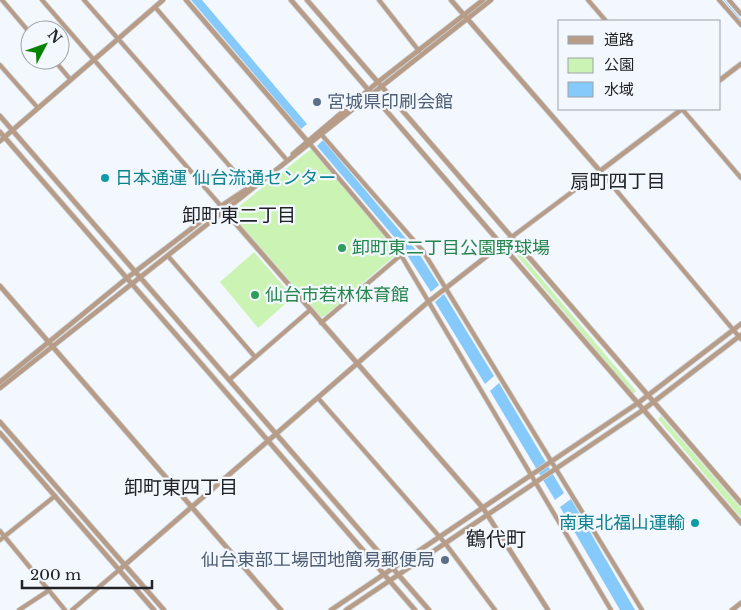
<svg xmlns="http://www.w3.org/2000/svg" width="741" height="610" font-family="'Libre Baskerville','Noto Sans JP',serif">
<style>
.green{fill:#cbf4b4}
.water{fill:#86cafb}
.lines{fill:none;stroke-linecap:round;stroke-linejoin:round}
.stream{stroke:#86cafb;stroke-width:1}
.minor-casing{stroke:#cdd1d7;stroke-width:5.5}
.tertiary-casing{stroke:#cdd1d7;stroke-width:6}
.minor{stroke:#b79c87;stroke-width:4}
.tertiary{stroke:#b79c87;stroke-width:4.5}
.service-dot{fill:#5c6f8a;stroke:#f3f7fe;stroke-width:2}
.culture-dot{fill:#0f9aa8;stroke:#f3f7fe;stroke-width:2}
.leisure-dot{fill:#2e9e5b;stroke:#f3f7fe;stroke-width:2}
.labels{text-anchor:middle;stroke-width:4.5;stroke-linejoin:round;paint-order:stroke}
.service-label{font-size:18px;fill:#4e5e75;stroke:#f3f7fe;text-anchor:start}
.culture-label{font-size:18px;fill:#0d838f;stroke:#f3f7fe;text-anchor:start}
.leisure-label{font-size:18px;fill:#27864d;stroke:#f3f7fe;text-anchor:start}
.neighbourhood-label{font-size:19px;fill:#212326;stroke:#f3f7fe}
.quarter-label{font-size:20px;fill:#212326;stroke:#f3f7fe}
</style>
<rect width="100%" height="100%" fill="#f3f7fe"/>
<g class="green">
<polygon points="311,149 393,246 395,252 393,257 325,316 321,317 232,215 233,211"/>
<polygon points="254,252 293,297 258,328 220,282"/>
<polygon points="520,253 636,391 633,394 517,256"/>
<polygon points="661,416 741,508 741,518 658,419"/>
</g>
<g class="water">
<polygon points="191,0 202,0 307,124 301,129"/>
<polygon points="323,140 420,255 439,285 431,292 400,244 317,146"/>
<polygon points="444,294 494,376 485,384 435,302"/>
<polygon points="499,383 564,493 555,500 490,391"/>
<polygon points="571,499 635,610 620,610 560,507"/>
</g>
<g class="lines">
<polyline class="stream" points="724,0 741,20"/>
<defs>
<g id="minor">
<polyline points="2,0 30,33"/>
<polyline points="42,0 221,206"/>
<polyline points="84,0 249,188"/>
<polyline points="379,0 419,51"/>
<polyline points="588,0 606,21"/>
<polyline points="719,0 741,25"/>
<polyline points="729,0 741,14"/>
<polyline points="155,7 286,159"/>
<polyline points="54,60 70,79"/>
<polyline points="0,65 38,108"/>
<polyline points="682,109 741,178"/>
<polyline points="321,134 423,251 642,610"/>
<polyline points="310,144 395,245 611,610"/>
<polyline points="501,245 600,171 741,339"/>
<polyline points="168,256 255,357"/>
<polyline points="321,323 401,255"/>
<polyline points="229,380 310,310"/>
<polyline points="318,398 445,543 495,610"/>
<polyline points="0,531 65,610"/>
<polyline points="0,540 55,496"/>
<polyline points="19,610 48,591"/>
<polyline points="72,610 119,570"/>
</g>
<g id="tertiary">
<polyline points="186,0 309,143"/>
<polyline points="291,0 741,523"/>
<polyline points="307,0 741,503"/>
<polyline points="451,0 600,171 682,109"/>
<polyline points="720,80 741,64"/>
<polyline points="0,116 429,610"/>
<polyline points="0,132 415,610"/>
<polyline points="0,141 163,0"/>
<polyline points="293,154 378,82 483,0"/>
<polyline points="224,210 483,508 548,610"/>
<polyline points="0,286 281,610"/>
<polyline points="0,382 127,278 221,206 251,186"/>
<polyline points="0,388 491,0"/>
<polyline points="0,422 164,610"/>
<polyline points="0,433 154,610"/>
<polyline points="119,570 428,302 501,245"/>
<polyline points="331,610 638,403 741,324"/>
<polyline points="346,610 643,410 741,335"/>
<polyline points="732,610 741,603"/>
</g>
</defs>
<use href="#minor" class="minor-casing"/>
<use href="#tertiary" class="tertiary-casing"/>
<use href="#minor" class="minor"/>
<use href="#tertiary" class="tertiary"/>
</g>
<g class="service-dot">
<circle cx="317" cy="102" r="5"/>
<circle cx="445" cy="560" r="5"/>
</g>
<g class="culture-dot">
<circle cx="105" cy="178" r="5"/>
<circle cx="695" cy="523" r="5"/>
</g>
<g class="leisure-dot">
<circle cx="342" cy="248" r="5"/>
<circle cx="255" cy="295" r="5"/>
</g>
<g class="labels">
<g class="service-label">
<text x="327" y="108">宮城県印刷会館</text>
<text x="435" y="566" text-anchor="end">仙台東部工場団地簡易郵便局</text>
</g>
<g class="culture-label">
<text x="115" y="184">日本通運 仙台流通センター</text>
<text x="685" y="529" text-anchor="end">南東北福山運輸</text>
</g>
<g class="leisure-label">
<text x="352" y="254">卸町東二丁目公園野球場</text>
<text x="265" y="301">仙台市若林体育館</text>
</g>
<g class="neighbourhood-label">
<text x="618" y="188">扇町四丁目</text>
<text x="239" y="222">卸町東二丁目</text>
<text x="181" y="494">卸町東四丁目</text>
</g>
<g class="quarter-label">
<text x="496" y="546">鶴代町</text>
</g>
</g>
<rect x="558" y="20" width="162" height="90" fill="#f3f7fe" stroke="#9fa2a8"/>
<rect x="568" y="36" width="25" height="8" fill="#b79c87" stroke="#9fa2a8"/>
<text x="604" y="45" font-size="15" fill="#212326">道路</text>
<rect x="568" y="58" width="25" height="15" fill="#cbf4b4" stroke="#9fa2a8"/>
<text x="604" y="70" font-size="15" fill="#212326">公園</text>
<rect x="568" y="82" width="25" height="15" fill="#86cafb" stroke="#9fa2a8"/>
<text x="604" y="95" font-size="15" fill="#212326">水域</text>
<g transform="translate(45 45) rotate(49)"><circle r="24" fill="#f3f7fe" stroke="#9fa2a8"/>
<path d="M0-4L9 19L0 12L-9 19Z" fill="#038300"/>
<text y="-8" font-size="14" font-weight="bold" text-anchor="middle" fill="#212326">N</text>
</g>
<path d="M22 580v8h130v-8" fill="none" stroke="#212326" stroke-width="2.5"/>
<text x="30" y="580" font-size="15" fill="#212326" stroke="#f3f7fe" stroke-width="4" paint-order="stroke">200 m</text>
</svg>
